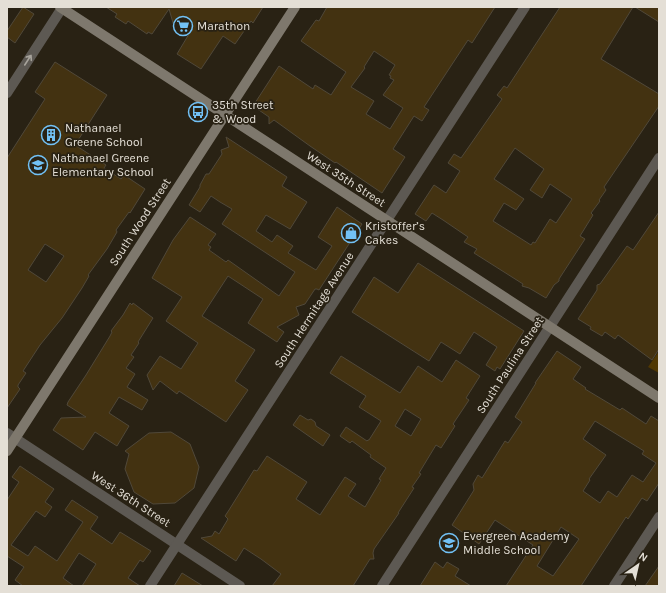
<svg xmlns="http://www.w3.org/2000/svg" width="666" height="593" font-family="Karla,sans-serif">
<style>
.green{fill:#503803}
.building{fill:#433211;stroke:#504839;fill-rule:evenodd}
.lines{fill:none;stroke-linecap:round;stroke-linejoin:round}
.street{stroke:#5d5953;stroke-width:10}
.secondary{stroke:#7e786d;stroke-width:10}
.oneway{stroke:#a7a39b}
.labels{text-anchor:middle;stroke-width:3.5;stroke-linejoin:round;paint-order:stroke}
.poi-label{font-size:12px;fill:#e4dfd6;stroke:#292214;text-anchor:start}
.street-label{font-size:12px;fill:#e4dfd6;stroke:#292214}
</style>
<rect width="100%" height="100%" fill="#292214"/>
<polygon class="green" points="659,351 659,373 648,367"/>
<g class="building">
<polygon points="23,7 34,14 15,43 7,37 7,31"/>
<polygon points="106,7 263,7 253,23 251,21 235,44 223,36 201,69 177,54 192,29 176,33 169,9 152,34 148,32 147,34 128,21 126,24 115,17 117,14"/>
<path d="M327,7h168l-23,36 -4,-3 -44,67 5,3 -7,11 -8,-5 -21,33 12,8 -23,36 -46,-31 -1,1 -25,-17 -36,-26 -5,4v-7l-16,-11 26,-40 34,23 2,-4 16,10 15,-23 -45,-31 15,-21 3,1zM374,51l21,14 -6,10 2,1 -1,2 4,2 -11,15 20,13 -13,21 -24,-15 8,-13 -23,-14 14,-19 -1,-1z"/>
<path d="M560,7h73l-32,52 58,35v12l-55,81 2,3 -7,10 1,1 -9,12 2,2 -13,21 5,3 -26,40v2l-5,4 -8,13 -17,-10 -7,-2 1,-2 -49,-31 3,-4 -13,-7 4,-5 -25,-17 -11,-7 -6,8 -11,-7 19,-29 12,8 14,-22 -12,-8 6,-9 7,4 41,-59 -5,-4 7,-9 3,2zM515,148l29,21 -14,21 12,8 8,-14 22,15 -16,24 -6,-4 -15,24 -2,-1 -2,3 -38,-24 11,-18 12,7 8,-11 -30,-20z"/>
<polygon points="635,7 659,7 659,22"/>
<path d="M55,62l52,33 -32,50 31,20 -2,3 17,11 3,-4 21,14 -15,24 -1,-1 -13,18 1,2 -10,17 -19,26 1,1 -7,12 -20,30 -22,27 -17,26 3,2 -8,12v2l2,2 -13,19v-250l38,-59 -10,-7zM45,244l19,12 -18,26 -18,-12z"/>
<polygon points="226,137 287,177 282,186 307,202 290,229 266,215 256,231 272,242 277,235 293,246 288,253 316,270 332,246 318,237 337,207 362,224 319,290 317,289 315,289 305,304 296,307 299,315 277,327 284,332 277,342 248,323 263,299 228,276 202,316 255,350 235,381 248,390 226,422 179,391 177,394 160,381 153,390 147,375 160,356 181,369 198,343 166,321 182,297 152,278 173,240 190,217 216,234 208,245 211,247 209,250 226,262 228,260 279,296 295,272 222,224 232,209 220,202 211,196 200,212 189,205 200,187 200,185 206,174 209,174 222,154 221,150 229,147"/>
<polygon points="659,212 659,349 652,360 618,335 615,339 605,332 602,336 590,329 591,327 578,319 597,290 597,285 600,284 627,246 633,250"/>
<polygon points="418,263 524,331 500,369 497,367 495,371 486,365 497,347 474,332 460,354 441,342 429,361 352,312 374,277 398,293"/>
<polygon points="130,303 132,305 133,303 153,318 138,342 139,343 131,355 134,357 126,368 135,374 127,387 148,400 142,410 119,397 109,413 129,426 117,446 95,432 83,450 53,430 61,418 86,417 67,405 68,402 86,375 110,336 112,332 111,331 123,315"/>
<path d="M557,351l24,16 -8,12 13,9 -1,1 35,21 2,-2 24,16 5,-8 8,5v62l-12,18 -5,-3 -14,21 -2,-2 -45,69h-75l27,-41 -38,-25 -16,24 -27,-19 22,-35 -1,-6 5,-9 4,3 23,-37 3,2 14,-21 -7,-5 21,-34h-1zM595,421l49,30 -2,3 14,9 -13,19 -11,-7 -15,22 -9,-6 -8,12 -17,-12 7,-11 -1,-1 17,-24 -23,-16zM561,527l18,12 -26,37 -16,-10z"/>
<path d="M341,356l59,37 18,-27 24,16 14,-22 24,16 -14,22 3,2 -16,24 2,2 -14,22 -5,-3 -17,28 2,1 -9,13 2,1 -16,25h1l-25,36 -1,4 1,6h-4l-17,27h-81l9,-12 -20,-15 -17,-11 -8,13 -35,-23 11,-2 3,-5 4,3 9,-15 -3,-3 4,-6 25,-40 3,1 10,-15 40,26 -11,17 24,16 25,-38 11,7 -8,12 17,11 16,-27 -2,-1 7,-11 -16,-11 1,-2 -19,-14 -2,2 -10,-7 6,-9 21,14 1,-1h1l12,-19 -22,-14 7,-11 -36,-23zM405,409l16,10 -10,17 -16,-10z"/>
<polygon points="300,415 308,420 311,419 315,422 316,426 330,435 323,446 293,425"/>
<polygon points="171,432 190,444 199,467 194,488 175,503 153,504 134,492 125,469 129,454 125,451 149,433"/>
<polygon points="20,466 54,489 45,502 52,507 45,517 36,511 11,545 28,556 35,546 57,561 83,522 65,510 72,500 98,517 90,529 112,544 120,532 151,551 143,562 140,560 128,578 140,586 82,586 96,564 79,553 63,578 74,586 23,586 15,580 24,567 7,556 7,500 19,482 12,477"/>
<polygon points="435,562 443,568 447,562 459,569 455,576 471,586 420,586"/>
<polygon points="659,566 659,586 645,586"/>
<polygon points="182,573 203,586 174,586"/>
</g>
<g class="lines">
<g class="street">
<polyline points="7,93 62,8"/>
<polyline points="7,433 240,586"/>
<polyline points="150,586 525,7"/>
<polyline points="382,586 659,158"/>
<polyline points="614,586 659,517"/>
</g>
<g class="secondary">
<polyline points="60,7 659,398"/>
<polyline points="7,451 295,7"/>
</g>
</g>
<defs><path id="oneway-shaft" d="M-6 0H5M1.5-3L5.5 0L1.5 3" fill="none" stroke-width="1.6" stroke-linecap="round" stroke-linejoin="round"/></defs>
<use class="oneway" href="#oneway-shaft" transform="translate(28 60) rotate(-57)"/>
<defs>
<symbol id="supermarket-ring" viewBox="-11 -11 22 22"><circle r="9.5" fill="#292214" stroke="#72c1f5" stroke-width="1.5"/><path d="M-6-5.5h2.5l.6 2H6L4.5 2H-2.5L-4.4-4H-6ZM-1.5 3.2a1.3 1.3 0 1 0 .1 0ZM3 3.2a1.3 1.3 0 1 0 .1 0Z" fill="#72c1f5"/></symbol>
<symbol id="bus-ring" viewBox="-11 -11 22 22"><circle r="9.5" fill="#292214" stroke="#72c1f5" stroke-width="1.5"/><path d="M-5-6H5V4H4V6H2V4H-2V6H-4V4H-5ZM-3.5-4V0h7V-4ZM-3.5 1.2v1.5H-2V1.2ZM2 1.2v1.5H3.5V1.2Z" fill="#72c1f5"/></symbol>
<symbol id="building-ring" viewBox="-11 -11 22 22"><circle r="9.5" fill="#292214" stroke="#72c1f5" stroke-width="1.5"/><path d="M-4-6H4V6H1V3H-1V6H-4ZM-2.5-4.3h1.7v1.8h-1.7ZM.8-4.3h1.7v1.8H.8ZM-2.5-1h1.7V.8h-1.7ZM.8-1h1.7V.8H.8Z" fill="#72c1f5"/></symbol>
<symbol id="school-ring" viewBox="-11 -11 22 22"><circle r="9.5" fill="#292214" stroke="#72c1f5" stroke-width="1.5"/><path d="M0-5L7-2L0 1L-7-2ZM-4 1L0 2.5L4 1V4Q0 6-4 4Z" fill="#72c1f5"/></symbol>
<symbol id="shop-ring" viewBox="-11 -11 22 22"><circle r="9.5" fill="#292214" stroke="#72c1f5" stroke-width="1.5"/><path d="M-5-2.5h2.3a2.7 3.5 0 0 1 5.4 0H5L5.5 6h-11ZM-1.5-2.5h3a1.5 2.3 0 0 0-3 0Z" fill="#72c1f5"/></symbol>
</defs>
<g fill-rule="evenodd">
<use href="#supermarket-ring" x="172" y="15" width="22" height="22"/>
<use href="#bus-ring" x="187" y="101" width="22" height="22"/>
<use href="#building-ring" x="40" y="124" width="22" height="22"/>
<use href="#school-ring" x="27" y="154" width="22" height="22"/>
<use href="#shop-ring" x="340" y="222" width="22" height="22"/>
<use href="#school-ring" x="438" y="532" width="22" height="22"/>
</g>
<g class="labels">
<g class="poi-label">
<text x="197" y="30">Marathon</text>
<text x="212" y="109">35th Street<tspan x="212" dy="14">&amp; Wood</tspan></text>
<text x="65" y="132">Nathanael<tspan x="65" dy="14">Greene School</tspan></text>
<text x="52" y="162">Nathanael Greene<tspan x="52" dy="14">Elementary School</tspan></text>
<text x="365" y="230">Kristoffer’s<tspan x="365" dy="14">Cakes</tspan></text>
<text x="463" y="540">Evergreen Academy<tspan x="463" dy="14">Middle School</tspan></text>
</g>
<g class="street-label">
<text transform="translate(346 179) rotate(33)" y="4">West 35th Street</text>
<text transform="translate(140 222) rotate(-57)" y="4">South Wood Street</text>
<text transform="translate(314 310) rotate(-57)" y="4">South Hermitage Avenue</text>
<text transform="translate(510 365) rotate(-57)" y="4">South Paulina Street</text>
<text transform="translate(131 499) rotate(33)" y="4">West 36th Street</text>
</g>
</g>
<rect width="666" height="593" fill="none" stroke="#e4dfd6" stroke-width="16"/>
<g transform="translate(638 565) rotate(34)" stroke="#292214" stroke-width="3" paint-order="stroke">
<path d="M0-3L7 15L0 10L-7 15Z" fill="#e4dfd6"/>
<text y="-6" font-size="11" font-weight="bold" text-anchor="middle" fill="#e4dfd6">N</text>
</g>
</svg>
